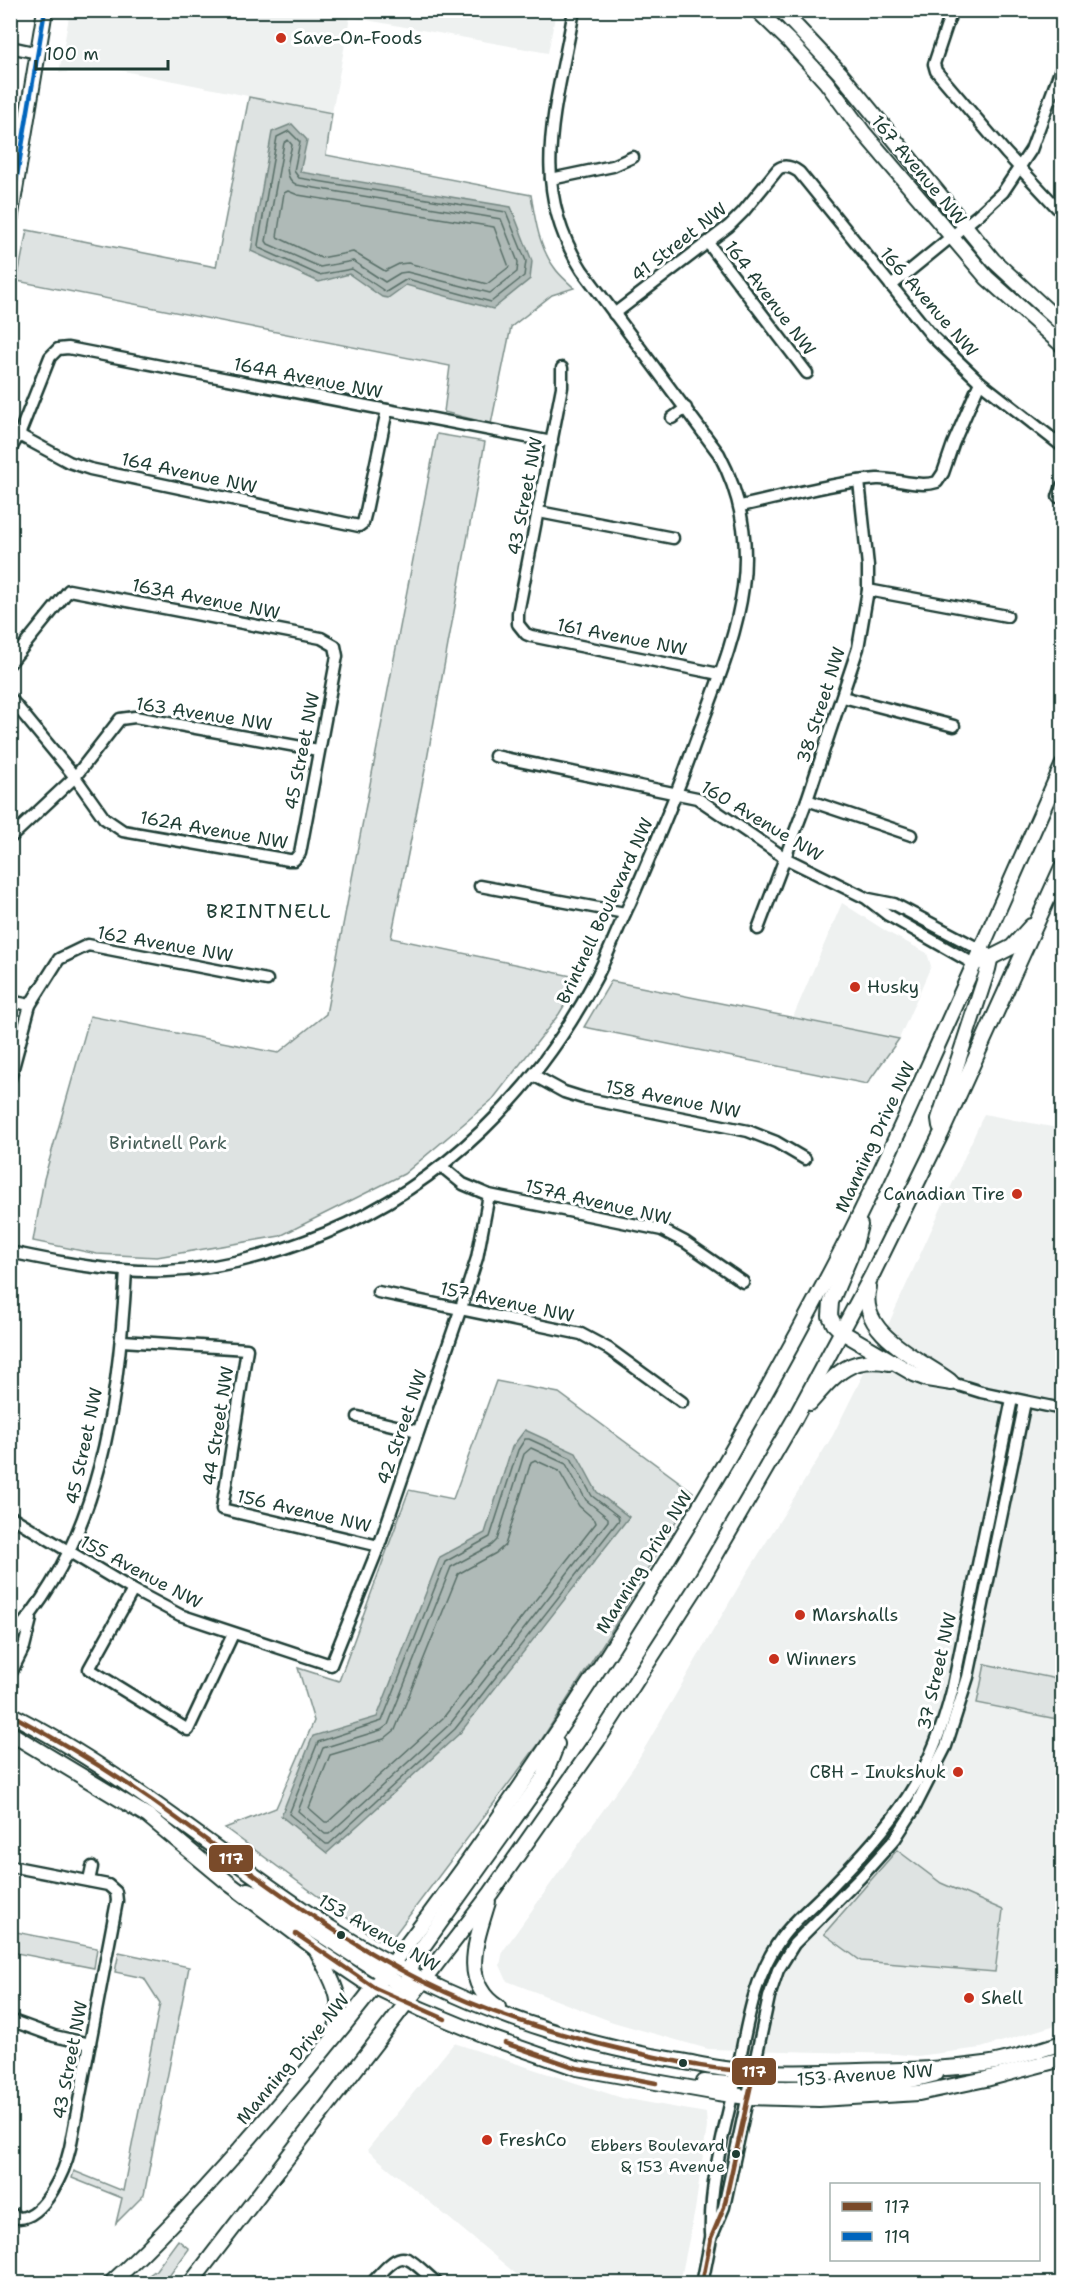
<svg xmlns="http://www.w3.org/2000/svg" width="1073" height="2294" font-family="'Shantell Sans',sans-serif">
<style>
.built{fill:#eef1f0}
.green{fill:#dee3e2;stroke:#7e908b;stroke-width:1.5}
.water{fill:#afbab7;stroke:#758883;stroke-width:1.5}
.lines{fill:none;stroke-linecap:round;stroke-linejoin:round}
.shore{stroke:#596f68;stroke-width:1.5}
.minor-casing{stroke:#1f3d34;stroke-width:15}
.major-casing{stroke:#1f3d34;stroke-width:18}
.minor{stroke:#fff;stroke-width:10}
.major{stroke:#fff;stroke-width:14}
.bus-1-casing{stroke:#fff;stroke-width:9}
.bus-2-casing{stroke:#fff;stroke-width:9}
.bus-1{stroke:#7a4b2a;stroke-width:4.5}
.bus-2{stroke:#0065bd;stroke-width:4.5}
.poi-dot{fill:#c8321e;stroke:#fff;stroke-width:2}
.bus-dot{fill:#1f3d34;stroke:#fff;stroke-width:2}
.labels{text-anchor:middle;stroke-width:6;stroke-linejoin:round;paint-order:stroke}
.bus-label{font-size:16px;fill:#1f3d34;stroke:#fff;text-anchor:end}
.poi-label{font-size:18px;fill:#1f3d34;stroke:#fff;text-anchor:start}
.street-label{font-size:18px;fill:#1f3d34;stroke:#fff}
.park-label{font-size:18px;fill:#455e57;stroke:#fff}
.neighbourhood-label{font-size:20px;letter-spacing:1.5px;fill:#1f3d34;stroke:#fff}
.line-badge{stroke:#fff;stroke-width:2}
.badge-label{font-size:16px;text-anchor:middle;font-weight:bold;fill:#fff}
</style>
<rect width="100%" height="100%" fill="#fff"/>
<filter id="ink" filterUnits="userSpaceOnUse"><feTurbulence type="fractalNoise" baseFrequency=".0167" numOctaves="2"/><feDisplacementMap in="SourceGraphic" scale="12" xChannelSelector="R" yChannelSelector="G"/><feConvolveMatrix kernelMatrix="1 2 1 2 8 2 1 2 1" color-interpolation-filters="sRGB"/></filter>
<g filter="url(#ink)">
<g class="built">
<polygon points="70,11 556,11 548,53 350,17 332,113 109,68 59,73"/>
<polygon points="842,903 889,933 927,953 931,966 899,1039 793,1017"/>
<polygon points="984,1114 1062,1129 1062,2023 981,2048 917,2056 896,2054 708,2049 613,2022 507,1981 500,1965 503,1951 633,1768 739,1586 833,1435 889,1323"/>
<polygon points="454,2043 622,2098 706,2113 707,2127 695,2210 680,2283 527,2283 367,2150"/>
</g>
<g class="green">
<path d="M249,97l83,16 -6,42 205,40c4,24 8,52 23,72 5,8 13,14 20,21l-22,7 -41,32 -20,97 -47,-12 6,-46 -433,-85 10,-51 189,37z"/>
<polygon points="437,434 485,442 426,765 391,938 581,978 559,1014 493,1099 404,1174 280,1236 157,1257 97,1254 33,1241 44,1179 90,1016 278,1053 326,1014"/>
<polygon points="611,981 899,1039 867,1084 584,1027"/>
<polygon points="496,1381 559,1393 693,1492 617,1622 540,1742 390,1941 376,1939 225,1828 276,1808 314,1721 298,1668 339,1681 409,1490 453,1499"/>
<polygon points="985,1664 1062,1680 1062,1720 977,1703"/>
<polygon points="897,1850 941,1883 1003,1910 995,1972 861,1961 824,1934"/>
<polygon points="11,1931 97,1948 94,1968 11,1952"/>
<polygon points="119,1952 189,1967 144,2195 116,2223 122,2198 72,2178 74,2171 123,2191 160,2003 144,1978 115,1972"/>
<polygon points="178,2240 189,2249 164,2283 138,2283 156,2270"/>
</g>
<g class="water">
<polygon points="292,124 307,140 300,172 511,207 532,261 530,279 493,309 406,285 388,298 382,297 349,274 319,282 251,251 272,132"/>
<polygon points="525,1430 576,1453 597,1492 629,1517 460,1733 327,1853 281,1816 313,1736 377,1717 440,1557 485,1533 512,1447"/>
</g>
<g class="lines">
<g class="shore">
<polygon points="289,131 300,142 294,171 299,178 506,212 526,261 524,276 491,302 407,279 386,292 352,269 319,275 259,248 258,245 277,137"/>
<path d="M288,140l4,5c-3,14 -11,32 5,40l204,34 17,43 -1,10 -27,21 -83,-21 -7,1 -15,9 -32,-21 -33,6 -52,-23 -2,-3 18,-98z"/>
<polygon points="288,191 298,195 494,227 509,267 487,284 408,263 399,264 385,271 353,252 321,258 277,237 284,193"/>
<polygon points="529,1439 571,1458 592,1496 618,1516 619,1520 455,1729 329,1844 326,1844 289,1814 318,1742 382,1721 445,1562 490,1537 518,1450 525,1439"/>
<polygon points="531,1448 566,1464 586,1500 608,1518 608,1521 450,1724 329,1834 325,1834 298,1811 323,1748 381,1730 388,1725 451,1567 492,1545 497,1540 524,1454"/>
<polygon points="535,1460 559,1471 579,1506 595,1520 596,1523 443,1718 328,1822 325,1822 309,1808 330,1755 384,1739 395,1730 458,1574 496,1553 505,1545 531,1462"/>
</g>
<defs>
<g id="minor">
<polyline points="952,10 934,64 936,71 1006,153 1062,213"/>
<polyline points="10,47 38,53"/>
<polyline points="551,179 613,166 633,157"/>
<polyline points="708,243 807,373"/>
<polyline points="891,286 978,215 1003,192 1031,150 1062,66"/>
<path d="M614,314l115,-88 14,-14 35,-43c7,-5 14,-2 21,3l133,164 48,46 82,64"/>
<polyline points="562,368 562,387 518,613 518,624 526,634 531,636 719,674"/>
<polyline points="672,418 686,408"/>
<polyline points="19,435 69,462 90,469 359,526 363,523 366,511 387,410"/>
<polyline points="10,450 19,435 50,357 58,349 68,348 552,442"/>
<polyline points="1058,497 1062,486"/>
<path d="M741,506c42,-9 94,-24 136,-27 19,-1 42,9 60,3l6,-9 10,-29 27,-62"/>
<polyline points="539,512 673,538"/>
<polyline points="868,590 1007,616"/>
<polyline points="10,663 69,590 321,638 335,646 337,656 300,853 294,860 289,860 123,831 104,818 75,777 10,698"/>
<polyline points="843,697 954,726"/>
<polyline points="495,756 697,798 785,858 866,898 888,915 974,964"/>
<polyline points="807,800 911,835"/>
<polyline points="10,838 75,777 120,719 135,717 318,750"/>
<polyline points="480,886 625,913"/>
<polyline points="869,899 894,904 981,950"/>
<polyline points="758,929 807,800 858,648 868,590 868,566 859,481"/>
<polyline points="10,1001 30,1005"/>
<polyline points="533,1075 564,1092 583,1098 748,1131 776,1142 805,1159"/>
<polyline points="10,1079 30,1005 59,959 88,945 267,980"/>
<polyline points="441,1166 463,1184 489,1195 662,1230 685,1242 743,1282"/>
<path d="M10,1252c52,11 104,21 157,19 55,-2 108,-17 159,-38 118,-49 211,-142 270,-255 13,-25 22,-51 34,-75 22,-51 44,-101 62,-152 37,-103 83,-191 27,-297l-137,-184c-56,-87 -24,-166 -8,-260"/>
<polyline points="378,1292 581,1334 609,1349 682,1402"/>
<polyline points="122,1341 247,1349 222,1509 379,1546"/>
<polyline points="952,1383 981,1392 1062,1409"/>
<polyline points="358,1417 417,1431"/>
<polyline points="10,1516 133,1590 180,1615 331,1665 379,1546 461,1308 477,1258 489,1195"/>
<polyline points="133,1590 89,1669 188,1730 233,1634"/>
<path d="M10,1639c91,-98 109,-240 116,-368"/>
<polyline points="10,1675 24,1647 31,1619"/>
<path d="M10,1866l98,19 8,7 1,9 -47,247c-5,22 -25,69 -51,70l-9,-5"/>
<polyline points="89,1881 92,1867"/>
<polyline points="10,2020 54,2036 90,2044"/>
<path d="M711,2234c-2,-50 13,-102 24,-151 11,-50 16,-104 47,-146 14,-19 35,-35 51,-52 61,-63 97,-106 119,-194l60,-292"/>
<path d="M371,2284c34,-38 31,-31 67,0"/>
<polyline points="702,2284 711,2238 724,2207 769,1997 778,1970 794,1944 861,1877 895,1839 913,1811 946,1746 968,1677 1025,1402"/>
</g>
<g id="major">
<polyline points="757,10 790,42 826,82 863,132 987,278 1062,345"/>
<polyline points="781,10 840,73 993,260 1062,324"/>
<polyline points="10,220 45,10"/>
<polyline points="982,962 1012,947 1031,926"/>
<polyline points="940,1126 939,1119 988,969 990,960 981,950"/>
<polyline points="860,1225 855,1245 831,1302 830,1316 834,1324 842,1332 914,1374 927,1379 952,1383"/>
<path d="M869,1287c-13,47 52,72 81,94"/>
<path d="M810,1403c24,-27 39,-48 79,-40"/>
<path d="M10,1714c116,58 213,145 322,215 107,68 222,112 348,132 18,3 38,8 57,9 40,4 81,2 121,1 42,-1 85,-1 127,-7 26,-4 52,-13 77,-21"/>
<polyline points="10,1733 148,1816 231,1885 316,1949 365,1982 421,2009 491,2038 577,2068 718,2093 747,2097 819,2099 919,2093 986,2079 1062,2059"/>
<polyline points="247,1890 256,1893 397,1983 408,1987 416,1985"/>
<path d="M488,1902c-11,37 -29,80 10,105"/>
<path d="M317,1951c16,32 29,47 17,83"/>
<polyline points="407,2003 408,1974 412,1962 544,1777 557,1744"/>
<polyline points="704,2082 729,2084 753,2071"/>
<path d="M757,2089c58,-3 122,2 178,-15"/>
<path d="M110,2284c56,-51 107,-108 156,-165 69,-80 134,-163 196,-249 144,-202 274,-413 387,-634 34,-67 64,-136 95,-205 40,-88 79,-176 118,-265"/>
<polyline points="190,2284 491,1893 598,1740 703,1577 794,1420 872,1275 941,1134 1062,867"/>
</g>
</defs>
<use href="#minor" class="minor-casing"/>
<use href="#major" class="major-casing"/>
<use href="#minor" class="minor"/>
<use href="#major" class="major"/>
<defs>
<g id="bus-1">
<path d="M10,1714c50,27 98,56 144,88 87,62 172,131 268,179 64,32 133,53 202,69 42,9 87,21 130,21l-30,136 -13,31 -9,46"/>
<polyline points="296,1934 375,1988 445,2019"/>
<polyline points="505,2043 577,2068 656,2083"/>
</g>
<polyline id="bus-2" points="10,217 45,10"/>
</defs>
<use href="#bus-1" class="bus-1-casing"/>
<use href="#bus-2" class="bus-2-casing"/>
<use href="#bus-1" class="bus-1"/>
<use href="#bus-2" class="bus-2"/>
</g>
</g>
<g class="poi-dot">
<circle cx="281" cy="38" r="6"/>
<circle cx="855" cy="987" r="6"/>
<circle cx="1017" cy="1194" r="6"/>
<circle cx="800" cy="1615" r="6"/>
<circle cx="774" cy="1659" r="6"/>
<circle cx="958" cy="1772" r="6"/>
<circle cx="969" cy="1998" r="6"/>
<circle cx="487" cy="2140" r="6"/>
</g>
<g class="bus-dot">
<circle cx="341" cy="1935" r="5"/>
<circle cx="683" cy="2063" r="5"/>
<circle cx="736" cy="2154" r="5"/>
</g>
<g class="labels">
<g class="bus-label">
<text x="725" y="2151">Ebbers Boulevard<tspan x="725" dy="21">&amp; 153 Avenue</tspan></text>
</g>
<g class="poi-label">
<text x="293" y="44">Save-On-Foods</text>
<text x="867" y="993">Husky</text>
<text x="1005" y="1200" text-anchor="end">Canadian Tire</text>
<text x="812" y="1621">Marshalls</text>
<text x="786" y="1665">Winners</text>
<text x="946" y="1778" text-anchor="end">CBH - Inukshuk</text>
<text x="981" y="2004">Shell</text>
<text x="499" y="2146">FreshCo</text>
</g>
<g class="street-label">
<text transform="translate(919 170) rotate(50)" y="6">167 Avenue NW</text>
<text transform="translate(679 242) rotate(-38)" y="6">41 Street NW</text>
<text transform="translate(770 298) rotate(53)" y="6">164 Avenue NW</text>
<text transform="translate(929 302) rotate(49)" y="6">166 Avenue NW</text>
<text transform="translate(308 378) rotate(11)" y="6">164A Avenue NW</text>
<text transform="translate(189 473) rotate(12)" y="6">164 Avenue NW</text>
<text transform="translate(525 496) rotate(-79)" y="6">43 Street NW</text>
<text transform="translate(206 599) rotate(11)" y="6">163A Avenue NW</text>
<text transform="translate(622 637) rotate(11)" y="6">161 Avenue NW</text>
<text transform="translate(821 705) rotate(-72)" y="6">38 Street NW</text>
<text transform="translate(204 714) rotate(9)" y="6">163 Avenue NW</text>
<text transform="translate(302 751) rotate(-79)" y="6">45 Street NW</text>
<text transform="translate(762 821) rotate(31)" y="6">160 Avenue NW</text>
<text transform="translate(214 830) rotate(10)" y="6">162A Avenue NW</text>
<text transform="translate(605 911) rotate(-65)" y="6">Brintnell Boulevard NW</text>
<text transform="translate(165 944) rotate(10)" y="6">162 Avenue NW</text>
<text transform="translate(673 1099) rotate(11)" y="6">158 Avenue NW</text>
<text transform="translate(875 1137) rotate(-65)" y="6">Manning Drive NW</text>
<text transform="translate(598 1202) rotate(13)" y="6">157A Avenue NW</text>
<text transform="translate(507 1302) rotate(12)" y="6">157 Avenue NW</text>
<text transform="translate(218 1426) rotate(-81)" y="6">44 Street NW</text>
<text transform="translate(402 1427) rotate(-71)" y="6">42 Street NW</text>
<text transform="translate(84 1446) rotate(-78)" y="6">45 Street NW</text>
<text transform="translate(304 1511) rotate(13)" y="6">156 Avenue NW</text>
<text transform="translate(644 1562) rotate(-58)" y="6">Manning Drive NW</text>
<text transform="translate(141 1572) rotate(28)" y="6">155 Avenue NW</text>
<text transform="translate(937 1671) rotate(-77)" y="6">37 Street NW</text>
<text transform="translate(379 1933) rotate(30)" y="6">153 Avenue NW</text>
<text transform="translate(293 2059) rotate(-50)" y="6">Manning Drive NW</text>
<text transform="translate(70 2060) rotate(-79)" y="6">43 Street NW</text>
<text transform="translate(865 2075) rotate(-4)" y="6">153 Avenue NW</text>
</g>
<g class="park-label">
<text x="168" y="1149">Brintnell Park</text>
</g>
<g class="neighbourhood-label">
<text x="269" y="918">BRINTNELL</text>
</g>
</g>
<g class="line-badge">
<rect x="208" y="1844" width="46" height="29" rx="6" fill="#7a4b2a"/>
<rect x="731" y="2057" width="46" height="29" rx="6" fill="#7a4b2a"/>
</g>
<g class="badge-label">
<text x="231" y="1864">117</text>
<text x="754" y="2077">117</text>
</g>
<rect width="1073" height="2294" fill="none" stroke="#fff" stroke-width="36"/>
<rect x="18" y="18" width="1037" height="2258" fill="none" stroke="#1f3d34" stroke-width="2" filter="url(#ink)"/>
<rect x="830" y="2183" width="210" height="78" fill="#ffffff" stroke="#a5b1ae" stroke-width="1.5"/>
<rect x="842" y="2202" width="30" height="9" fill="#7a4b2a" stroke="#a5b1ae" stroke-width="1.5"/>
<text x="884" y="2213" font-size="18" fill="#1f3d34">117</text>
<rect x="842" y="2232" width="30" height="9" fill="#0065bd" stroke="#a5b1ae" stroke-width="1.5"/>
<text x="884" y="2243" font-size="18" fill="#1f3d34">119</text>
<path d="M36 60v9h132v-9" fill="none" stroke="#1f3d34" stroke-width="3"/>
<text x="45" y="60" font-size="18" fill="#1f3d34" stroke="#ffffff" stroke-width="4.5" paint-order="stroke">100 m</text>
</svg>
